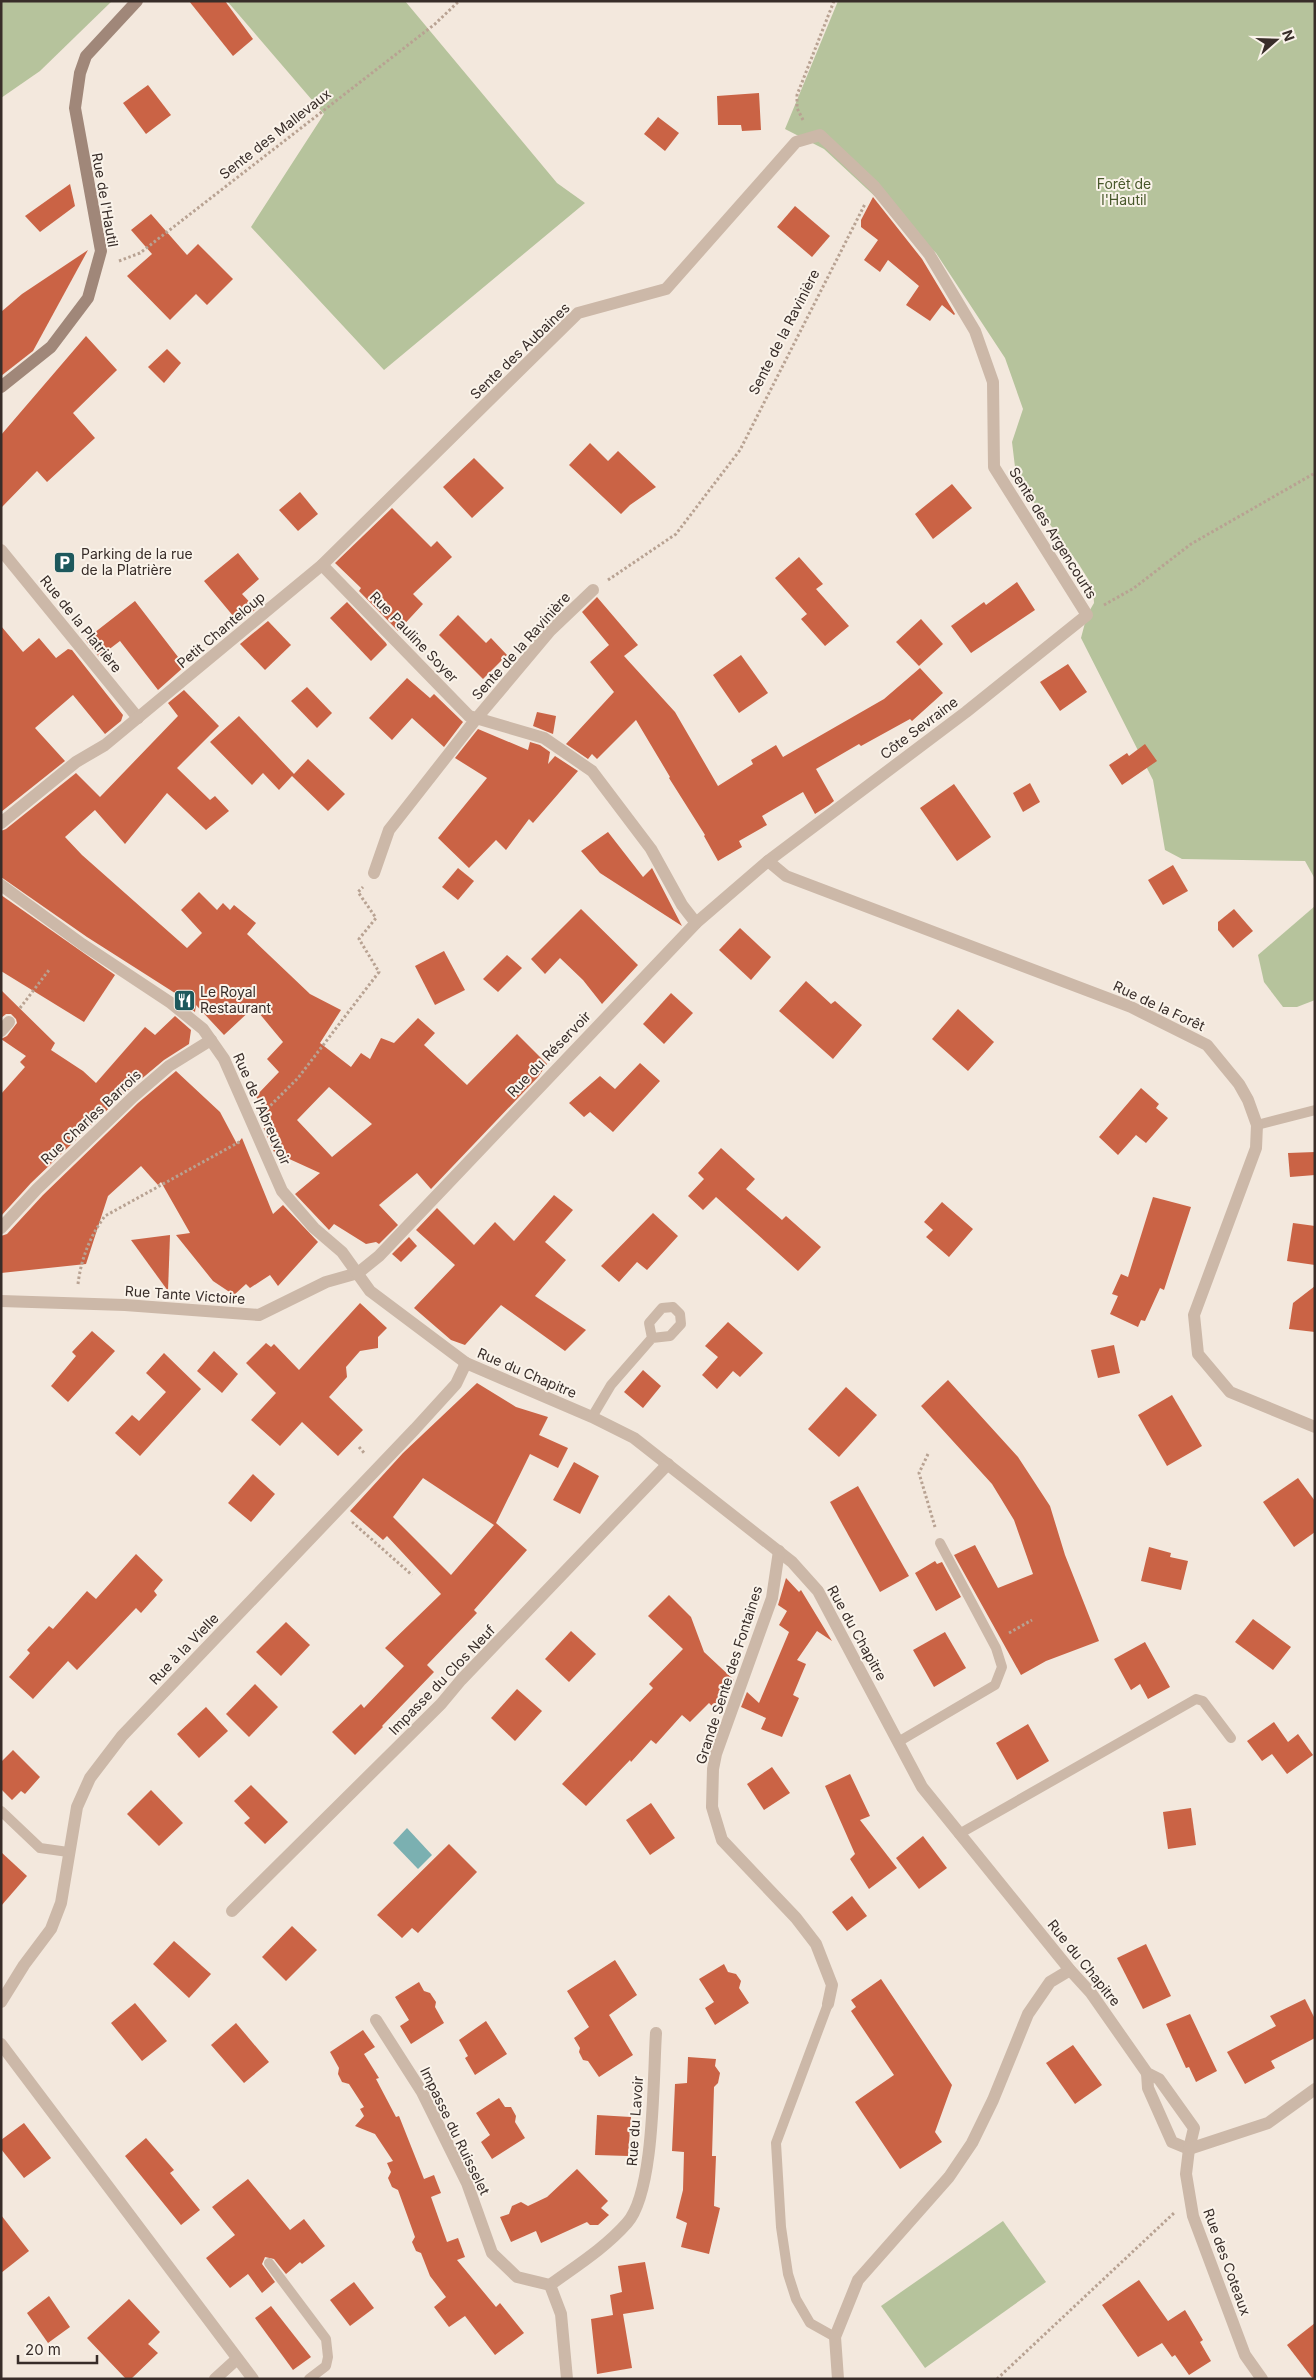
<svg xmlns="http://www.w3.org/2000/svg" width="1316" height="2380" font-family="Inter,sans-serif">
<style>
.green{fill:#b6c39c}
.water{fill:#7bb0b1}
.building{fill:#ca6345;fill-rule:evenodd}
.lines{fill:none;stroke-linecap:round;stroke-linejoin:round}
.path{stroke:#b8a292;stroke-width:3;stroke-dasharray:2.5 2.5;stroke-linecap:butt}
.lane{stroke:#ccb8a8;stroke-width:10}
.street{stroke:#ccb8a8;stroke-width:12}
.secondary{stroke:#a08779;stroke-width:12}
.labels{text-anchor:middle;stroke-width:4;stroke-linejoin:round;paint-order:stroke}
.street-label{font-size:14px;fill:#382d29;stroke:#faf3ea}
.park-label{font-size:14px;fill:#48582b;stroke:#faf3ea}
.poi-label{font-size:14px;fill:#382d29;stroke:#faf3ea;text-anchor:start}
</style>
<rect width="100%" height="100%" fill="#f3e8dd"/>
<g class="green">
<polygon points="1,1 112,1 40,71 1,98"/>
<polygon points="227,1 405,1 557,183 585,203 384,370 251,227 324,114"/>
<polygon points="838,1 1315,1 1315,879 1305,861 1182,859 1165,850 1153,780 1081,638 1087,615 1094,603 1093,587 1078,563 1033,501 1015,467 1012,442 1023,409 1005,358 936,253 824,149 785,129"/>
<polygon points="1315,906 1315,1000 1297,1007 1283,1007 1264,982 1258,955"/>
<polygon points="1003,2221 1046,2282 925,2368 881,2306"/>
</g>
<polygon class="water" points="407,1828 432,1855 418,1869 393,1843"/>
<g class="building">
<polygon points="189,1 225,1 253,39 233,56"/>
<polygon points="148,85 171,115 146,134 123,103"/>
<polygon points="759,93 761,130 742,131 741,125 718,125 717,96"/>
<polygon points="658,117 679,133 665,151 644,134"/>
<polygon points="70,184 75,206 40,232 25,216"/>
<polygon points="873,197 922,259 955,314 954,315 942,305 930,321 906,305 919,286 888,260 880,272 864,260 878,240 861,227 861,220"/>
<polygon points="795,206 830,236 812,257 777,227"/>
<polygon points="151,214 187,255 198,244 233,279 207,305 196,294 170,320 127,276 152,254 131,230"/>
<polygon points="88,250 33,351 1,376 1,312 22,294"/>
<polygon points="86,336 117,370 73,413 95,438 47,482 37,471 1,508 1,435"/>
<polygon points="167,349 181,363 164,383 148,367"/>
<polygon points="590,443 608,461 618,451 656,487 630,505 621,514 569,465"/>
<polygon points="474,458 504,488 472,518 443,487"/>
<polygon points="952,484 972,508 933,539 915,514"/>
<polygon points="300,492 318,514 298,531 279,510"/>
<polygon points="392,508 431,547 437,541 452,557 413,594 423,604 398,631 359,591 361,588 335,563"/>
<polygon points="238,553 259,579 242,594 256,609 239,623 204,581"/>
<polygon points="799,557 823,584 816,589 849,626 825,646 801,619 807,614 775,578"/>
<polygon points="1017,582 1035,610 971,653 951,626 984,602 986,605"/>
<polygon points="597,597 638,645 624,656 675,712 718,786 753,764 751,760 776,745 783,757 884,699 920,668 943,693 912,721 910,719 861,746 859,744 816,769 834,801 829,805 815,814 803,792 762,816 767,825 739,841 742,847 718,861 704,836 705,835 669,778 670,777 636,720 597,759 592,754 588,759 566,744 614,692 590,662 609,645 582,612"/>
<polygon points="135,601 185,666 158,690 120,641 99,657 85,640"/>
<polygon points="347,602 386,643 387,645 371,661 330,618"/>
<polygon points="458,615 486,643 491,638 507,655 483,679 439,635"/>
<polygon points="921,619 943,644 919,666 896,642"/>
<polygon points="268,621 291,645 265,670 240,644"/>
<polygon points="1,626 23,652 39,638 56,658 68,649 72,650 123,715 121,721 105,734 73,695 35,728 65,761 1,812"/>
<polygon points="741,655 768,693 739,713 713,675"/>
<polygon points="1068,664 1087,692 1060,711 1040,682"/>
<polygon points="407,678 430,698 434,694 463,722 444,747 412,718 392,740 369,718"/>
<polygon points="307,687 332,713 317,728 291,701"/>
<path d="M184,690l35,36 -42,42 33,32 5,-4 14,15 -23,19 -39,-37 -42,51 -30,-34 -30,27 17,18 105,93 15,-15 -21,-23 18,-18 18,18 6,-7 7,7 4,-5 22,18 -9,11 63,60 31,16 -21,33 31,24 10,-14 9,6 11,-21 13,5 24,-25 17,15 -11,12 43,40 50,-51 30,30 -9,13 -107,112 -14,-16 -38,32 19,20 -19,19 -3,-2 -10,2 -32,-20 -5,6 -34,-36 25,-21 -46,-21 -14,-32 5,-5 -9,-19 23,-24 -12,-13 16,-17 -29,-35 -30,28 -28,-30 -1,7 -9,-7 3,-3 -102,-65 -86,-60v-46l5,-2 70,-56 24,24 78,-81 -10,-13zM329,1087l43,37 -40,33 -35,-37z"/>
<polygon points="537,712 556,716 553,734 533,726"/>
<polygon points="239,716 294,774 308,759 345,794 328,811 292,776 279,790 263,773 252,785 210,742"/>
<polygon points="478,729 528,750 530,742 540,745 550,752 548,764 555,756 578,771 533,823 529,819 506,850 496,840 469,868 438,838 487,778 455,758"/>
<polygon points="1145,744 1157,761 1122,785 1109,765 1127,753 1129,756"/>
<polygon points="1030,783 1040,802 1023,812 1013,793"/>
<polygon points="954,784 991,837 957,861 920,808"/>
<polygon points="608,832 643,877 652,868 682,926 600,873 581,851"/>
<polygon points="1173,865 1188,891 1163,905 1148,880"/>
<polygon points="458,868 474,881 458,900 442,887"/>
<polygon points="1,895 115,975 84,1022 1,971"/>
<polygon points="581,909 638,965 602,1004 583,980 560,958 545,974 531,959"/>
<polygon points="1234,909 1253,931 1233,948 1218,930 1218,922"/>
<polygon points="740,928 771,957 751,980 719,950"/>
<polygon points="444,951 465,990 435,1005 415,966"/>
<polygon points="507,955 522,968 498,992 483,979"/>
<polygon points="806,981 831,1004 835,1001 862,1025 833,1059 779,1011"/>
<polygon points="1,990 55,1043 51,1050 83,1071 96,1083 145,1027 155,1035 175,1016 191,1030 189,1044 164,1060 127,1091 31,1183 1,1216 1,1094 25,1067 20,1062 26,1056 1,1039 7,1036 17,1023 16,1019 11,1014 6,1014 1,1018"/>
<polygon points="671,993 693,1013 664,1044 643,1024"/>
<polygon points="958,1009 994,1042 968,1071 932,1039"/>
<polygon points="640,1063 660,1081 613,1132 590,1112 584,1117 569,1103 600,1076 615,1089"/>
<polygon points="176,1071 220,1112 237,1144 242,1138 273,1214 283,1205 318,1242 278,1286 270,1275 250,1288 246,1284 234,1295 213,1281 176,1235 190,1233 161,1182 158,1185 141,1166 108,1196 86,1264 1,1273 1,1236 7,1234 43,1195 138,1103"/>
<polygon points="1141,1088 1159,1104 1156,1108 1168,1118 1146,1143 1136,1135 1118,1155 1099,1137"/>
<polygon points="721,1148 755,1179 746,1189 782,1220 786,1216 821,1247 798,1271 716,1197 703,1210 688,1196 704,1179 698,1173"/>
<polygon points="1315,1152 1315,1175 1290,1177 1288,1153"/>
<polygon points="554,1195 573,1210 545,1242 566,1260 535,1296 586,1330 565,1351 501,1305 465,1345 451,1340 414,1308 455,1265 416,1230 437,1208 474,1245 495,1222 514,1241"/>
<polygon points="1153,1197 1191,1207 1164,1290 1160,1288 1145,1321 1141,1320 1138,1327 1110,1314 1118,1296 1112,1294 1121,1274 1128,1277"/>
<polygon points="942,1202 973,1229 949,1257 926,1237 933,1230 924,1222"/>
<polygon points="653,1213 678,1236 647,1270 637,1262 619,1282 601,1266"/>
<polygon points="1293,1223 1315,1226 1315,1265 1287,1261"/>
<polygon points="170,1235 168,1291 131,1240"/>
<polygon points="409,1237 417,1246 401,1262 392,1254"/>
<polygon points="1315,1286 1315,1332 1289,1329 1293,1303"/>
<polygon points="360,1303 387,1328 378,1337 378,1348 360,1351 346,1367 347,1377 329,1397 363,1430 338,1456 302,1422 280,1446 251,1420 276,1393 246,1363 266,1343 271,1347 274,1344 299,1370"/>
<polygon points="728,1322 763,1353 740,1377 733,1371 717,1389 702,1375 718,1357 705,1346"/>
<polygon points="92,1331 115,1351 68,1402 51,1386 76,1356 72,1352"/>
<polygon points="1114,1345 1120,1373 1098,1378 1091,1350"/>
<polygon points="214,1351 238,1374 222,1393 197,1371"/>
<polygon points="164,1353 201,1389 140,1456 115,1433 132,1415 139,1421 166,1392 146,1373"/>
<polygon points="643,1370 661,1386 643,1408 624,1392"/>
<polygon points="948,1380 1018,1457 1050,1506 1065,1555 1099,1641 1046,1661 1021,1675 954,1555 975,1545 998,1588 1033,1574 1014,1520 992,1484 921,1406"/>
<path d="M477,1383l39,24 32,10 -9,18 29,13 -10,20 -28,-14 -34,69 31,27 -53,60 3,3 -50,52 7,7 -52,54 1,1 -28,28 -23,-23 29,-28 3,4 40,-42 -19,-18 56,-54 -54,-58 -4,4 -33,-29 53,-58zM423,1478l71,47 -43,50 -58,-58z"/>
<polygon points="846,1387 877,1415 839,1457 808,1429"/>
<polygon points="1172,1395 1202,1446 1167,1466 1138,1415"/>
<polygon points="574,1462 599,1476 580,1514 553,1500"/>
<polygon points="253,1474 275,1494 251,1522 228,1503"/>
<polygon points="1298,1478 1315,1501 1315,1532 1294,1547 1263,1502"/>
<polygon points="858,1486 909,1576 880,1592 830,1502"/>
<polygon points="1149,1547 1171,1553 1170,1557 1188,1561 1181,1590 1141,1581"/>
<polygon points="136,1554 163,1580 154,1591 157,1595 141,1613 136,1608 77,1670 68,1661 33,1699 9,1677 30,1653 27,1650 49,1626 53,1629 87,1591 96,1599"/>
<polygon points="935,1561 937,1564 942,1562 961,1597 936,1611 915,1573"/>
<polygon points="786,1578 799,1592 801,1590 832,1641 817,1631 797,1660 806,1664 793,1695 799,1698 782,1737 761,1729 766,1718 741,1707 747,1692 759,1703 789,1632 779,1625 787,1611 778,1605"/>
<polygon points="669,1595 691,1617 704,1652 734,1680 721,1715 709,1703 690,1722 682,1715 656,1744 651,1740 631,1762 630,1760 586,1806 562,1784 653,1688 649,1684 683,1649 648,1616"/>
<polygon points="1253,1619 1291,1647 1273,1670 1235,1642"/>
<polygon points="286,1622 310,1645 281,1676 256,1652"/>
<polygon points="571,1631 596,1654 569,1682 545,1659"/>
<polygon points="945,1632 966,1668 934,1687 913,1650"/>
<polygon points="1145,1642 1170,1687 1148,1699 1140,1684 1131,1690 1114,1659"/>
<polygon points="255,1684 278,1707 249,1737 226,1714"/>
<polygon points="517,1689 542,1711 515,1741 491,1718"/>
<polygon points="206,1707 228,1731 199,1758 177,1734"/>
<polygon points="1274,1722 1288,1742 1298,1734 1313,1755 1287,1774 1272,1754 1262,1761 1247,1741"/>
<polygon points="1028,1724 1049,1761 1017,1780 996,1743"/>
<polygon points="13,1750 40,1777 25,1794 21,1791 12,1800 1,1789 1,1762"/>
<polygon points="772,1767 790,1793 764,1810 747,1784"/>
<polygon points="850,1774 870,1816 860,1820 897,1868 869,1889 850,1859 855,1854 825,1786"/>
<polygon points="251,1785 288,1822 265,1844 244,1823 250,1818 234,1801"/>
<polygon points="151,1790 183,1823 159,1846 127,1814"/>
<polygon points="651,1803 675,1838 650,1855 626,1820"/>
<polygon points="1191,1808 1196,1845 1168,1849 1163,1812"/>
<polygon points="923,1836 947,1868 919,1889 896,1858"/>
<polygon points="449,1844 477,1872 418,1933 412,1928 402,1938 377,1915"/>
<polygon points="1,1852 27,1876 1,1906"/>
<polygon points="852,1896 867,1916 847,1931 832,1912"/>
<polygon points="292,1926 317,1950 286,1981 262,1957"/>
<polygon points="174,1941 211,1974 189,1998 153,1964"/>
<polygon points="1146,1944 1171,1996 1143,2009 1117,1958"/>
<polygon points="615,1960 637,1995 609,2015 633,2055 599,2077 588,2061 583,2060 579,2052 580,2048 574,2038 589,2027 567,1991"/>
<polygon points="724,1964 728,1972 736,1974 741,1981 739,1988 749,2003 715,2025 705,2008 714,2002 699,1979"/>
<polygon points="881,1979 952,2085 935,2132 942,2142 900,2169 855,2102 894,2075 851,2011 856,2007 851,2000"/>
<polygon points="419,1982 424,1991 430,1993 436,2002 435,2007 444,2023 411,2044 400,2026 409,2020 395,1997"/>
<polygon points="1305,1999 1315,2019 1315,2038 1271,2061 1275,2068 1245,2084 1227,2052 1276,2026 1270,2016"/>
<polygon points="135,2003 167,2041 142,2061 111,2023"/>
<polygon points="1190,2014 1217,2071 1196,2082 1189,2067 1186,2068 1166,2024"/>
<polygon points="486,2021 507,2054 475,2075 465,2058 468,2056 459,2040"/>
<polygon points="236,2023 269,2062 244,2083 211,2045"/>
<polygon points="363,2030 375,2047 364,2054 379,2078 376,2079 396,2117 399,2116 424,2179 434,2175 441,2193 431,2197 447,2242 458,2238 465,2257 457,2260 496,2307 500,2303 524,2333 495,2355 465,2316 449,2327 434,2307 446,2297 430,2276 421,2253 416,2251 412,2242 415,2237 398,2190 392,2187 388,2178 391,2172 387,2163 393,2161 375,2134 355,2126 364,2116 360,2109 364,2107 349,2084 342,2082 338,2074 339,2068 330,2052"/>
<polygon points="1073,2045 1102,2085 1075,2104 1046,2063"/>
<polygon points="688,2057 716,2059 715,2066 720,2073 718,2083 714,2087 712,2156 716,2156 714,2206 720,2208 709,2254 681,2247 687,2223 676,2218 683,2190 684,2152 672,2151 675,2084 687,2083"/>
<polygon points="499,2098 505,2107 511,2107 516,2116 515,2122 525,2138 492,2159 481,2142 490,2135 476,2113"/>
<polygon points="597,2115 631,2117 628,2156 595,2155"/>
<polygon points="24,2123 51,2158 24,2178 1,2149 1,2140"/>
<polygon points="146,2138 174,2170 170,2173 200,2210 181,2225 125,2156"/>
<polygon points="577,2169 608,2201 601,2208 609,2215 598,2225 590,2225 587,2222 541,2243 536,2231 511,2242 500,2217 509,2214 512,2206 521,2202 528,2206 547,2197"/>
<polygon points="248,2179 290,2230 304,2219 325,2246 302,2264 300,2262 286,2274 274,2259 265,2257 262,2264 275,2282 262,2293 248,2274 230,2288 206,2258 235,2235 212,2207"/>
<polygon points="1,2215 29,2251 1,2273"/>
<polygon points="645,2262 654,2309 623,2314 632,2368 597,2374 591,2319 613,2315 610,2295 622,2292 618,2266"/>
<polygon points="1139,2280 1168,2321 1185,2310 1203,2340 1200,2342 1211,2361 1189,2375 1175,2355 1172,2357 1162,2343 1138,2357 1102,2305"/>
<polygon points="354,2282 374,2308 350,2326 330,2300"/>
<polygon points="49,2296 70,2327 48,2343 27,2313"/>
<polygon points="129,2299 160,2332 148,2344 158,2353 131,2379 126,2379 87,2338"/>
<polygon points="271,2306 311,2357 293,2370 255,2318"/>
<polygon points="1315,2323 1315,2379 1313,2379 1287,2345"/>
</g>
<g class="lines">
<g class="path">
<polyline points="803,120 797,108 797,95 834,1"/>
<polyline points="119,261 140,253 435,24 459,1"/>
<polyline points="608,580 676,534 740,450 865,204"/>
<polyline points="1104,605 1134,588 1191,544 1315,473"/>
<polyline points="20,1008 49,970"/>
<polyline points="267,1109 298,1078 379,972 359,939 376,918 358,892 363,887"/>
<path d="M78,1284c3,-25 12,-48 27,-68l136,-75"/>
<polyline points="359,1447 365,1454"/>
<polyline points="928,1454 919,1473 935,1527"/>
<polyline points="352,1522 412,1575"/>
<polyline points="1009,1633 1032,1620"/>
<polyline points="997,2379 1174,2213"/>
</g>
<g class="lane">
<polyline points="1257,1125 1315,1110"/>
<polyline points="592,1417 611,1385 652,1338 670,1336 681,1324 680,1314 673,1307 662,1308 649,1323 652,1338"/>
<polyline points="898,1742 995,1685 1002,1667 996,1648 940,1543"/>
<polyline points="1,1811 40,1848 68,1852"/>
<polyline points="959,1834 1196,1699 1203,1701 1231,1738"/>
<polyline points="828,2004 776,2143 781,2227 788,2274 796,2299 810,2323 835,2337"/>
<polyline points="269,2263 326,2339 328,2357 326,2366 309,2379"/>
</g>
<g class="street">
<polyline points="1,550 138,718"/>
<polyline points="322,565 469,716 544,738 592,771 651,849 682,905 696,923"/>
<polyline points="1,823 76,762 105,745 322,565 578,313 666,289 796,142 820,135 874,186 929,254 975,331 993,382 994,467 1087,615 966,712 768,861 696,923 379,1256 358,1273 326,1282 259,1315 125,1305 1,1301"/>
<polyline points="768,861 786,876 1131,1007 1207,1045 1239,1084 1248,1100 1257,1125 1256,1148 1194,1315 1198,1354 1230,1392 1315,1427"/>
<polyline points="374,873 389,830 476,719 550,631 593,590"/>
<polyline points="1,885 82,944 171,1003 203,1029 224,1059 282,1191 314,1228 342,1252 370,1291 466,1363 592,1417 634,1438 792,1562 818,1591 922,1787 1070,1970 1091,1993 1147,2073 1159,2079 1194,2128 1189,2149 1186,2174 1193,2216 1245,2355 1262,2379"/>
<polyline points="1,1031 9,1022"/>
<polyline points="1,1228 37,1189 133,1097 169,1066 211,1040"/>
<polyline points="779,1551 772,1598 716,1754 713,1769 712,1807 722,1840 796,1918 816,1944 832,1985 828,2004"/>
<polyline points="232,1911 441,1704 461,1680 668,1464"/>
<polyline points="1,2002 24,1965 51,1929 61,1903 77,1807 90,1778 122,1736 415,1429 456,1384 466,1363"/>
<polyline points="376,2020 422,2092 467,2183 492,2253 517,2277 550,2285"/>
<polyline points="1,2044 253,2379"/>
<polyline points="1147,2073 1148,2088 1172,2142 1189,2149"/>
<polyline points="1189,2149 1268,2123 1315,2089"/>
<polyline points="215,2379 237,2359"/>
<path d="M567,2379l-6,-65 -11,-29c26,-19 55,-37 77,-62 28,-31 26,-147 29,-190"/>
<polyline points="838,2379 835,2337 858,2280 949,2177 972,2143 993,2100 1028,2014 1050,1982 1070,1970"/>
</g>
<polyline class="secondary" points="1,387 51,347 88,298 101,251 75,108 80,73 86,56 137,1"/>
</g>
<defs>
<symbol id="parking-square" viewBox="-11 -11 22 22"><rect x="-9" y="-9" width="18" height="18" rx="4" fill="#1d585c" stroke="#faf3ea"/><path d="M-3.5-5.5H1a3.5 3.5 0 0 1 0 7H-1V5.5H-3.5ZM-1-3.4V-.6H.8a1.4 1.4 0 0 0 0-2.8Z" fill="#fff"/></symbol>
<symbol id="restaurant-square" viewBox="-11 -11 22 22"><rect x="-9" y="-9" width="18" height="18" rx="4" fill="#1d585c" stroke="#faf3ea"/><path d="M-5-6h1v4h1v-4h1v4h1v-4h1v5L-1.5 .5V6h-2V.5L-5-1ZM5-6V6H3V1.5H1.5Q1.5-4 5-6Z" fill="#fff"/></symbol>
</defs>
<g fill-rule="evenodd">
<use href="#parking-square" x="52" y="550" width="25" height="25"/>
<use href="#restaurant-square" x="172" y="988" width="25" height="25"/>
</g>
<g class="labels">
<g class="street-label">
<text transform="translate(275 134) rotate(-38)" y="5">Sente des Mallevaux</text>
<text transform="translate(105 200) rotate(80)" y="5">Rue de l'Hautil</text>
<text transform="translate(784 332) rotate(-63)" y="5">Sente de la Ravinière</text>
<text transform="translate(520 351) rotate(-44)" y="5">Sente des Aubaines</text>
<text transform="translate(1053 533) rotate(58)" y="5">Sente des Argencourts</text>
<text transform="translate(81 624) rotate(51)" y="5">Rue de la Platrière</text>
<text transform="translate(221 630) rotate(-40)" y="5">Petit Chanteloup</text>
<text transform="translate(414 637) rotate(46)" y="5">Rue Pauline Soyer</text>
<text transform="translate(521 646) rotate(-48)" y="5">Sente de la Ravinière</text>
<text transform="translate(919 728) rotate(-37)" y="5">Côte Sevraine</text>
<text transform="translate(1159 1006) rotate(25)" y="5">Rue de la Forêt</text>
<text transform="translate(549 1054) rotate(-46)" y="5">Rue du Réservoir</text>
<text transform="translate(262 1109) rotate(66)" y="5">Rue de l'Abreuvoir</text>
<text transform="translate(91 1117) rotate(-43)" y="5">Rue Charles Barrois</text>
<text transform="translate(185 1295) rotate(4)" y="5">Rue Tante Victoire</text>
<text transform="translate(527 1373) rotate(23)" y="5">Rue du Chapitre</text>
<text transform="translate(857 1633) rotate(61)" y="5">Rue du Chapitre</text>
<text transform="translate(184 1649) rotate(-46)" y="5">Rue à la Vielle</text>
<text transform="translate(729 1675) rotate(-72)" y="5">Grande Sente des Fontaines</text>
<text transform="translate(442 1680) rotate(-46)" y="5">Impasse du Clos Neuf</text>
<text transform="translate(1084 1963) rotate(51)" y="5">Rue du Chapitre</text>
<text transform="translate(635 2121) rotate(-86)" y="5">Rue du Lavoir</text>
<text transform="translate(455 2131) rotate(64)" y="5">Impasse du Ruisselet</text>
<text transform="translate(1227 2262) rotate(70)" y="5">Rue des Coteaux</text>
</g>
<g class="park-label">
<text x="1124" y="189">Forêt de<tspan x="1124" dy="16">l'Hautil</tspan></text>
</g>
<g class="poi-label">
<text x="81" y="559">Parking de la rue<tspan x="81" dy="16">de la Platrière</tspan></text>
<text x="200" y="997">Le Royal<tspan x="200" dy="16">Restaurant</tspan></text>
</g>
</g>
<rect width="1316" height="2380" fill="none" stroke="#382d29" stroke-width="5"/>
<g transform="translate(1276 40) rotate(70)" stroke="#faf3ea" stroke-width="4" paint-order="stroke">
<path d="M0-4L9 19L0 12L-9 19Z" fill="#382d29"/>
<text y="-8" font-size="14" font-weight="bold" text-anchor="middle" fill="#382d29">N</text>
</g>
<path d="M18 2355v8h79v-8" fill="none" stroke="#382d29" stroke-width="2.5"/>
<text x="25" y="2355" font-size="15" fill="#382d29" stroke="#faf3ea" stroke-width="4" paint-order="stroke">20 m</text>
</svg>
